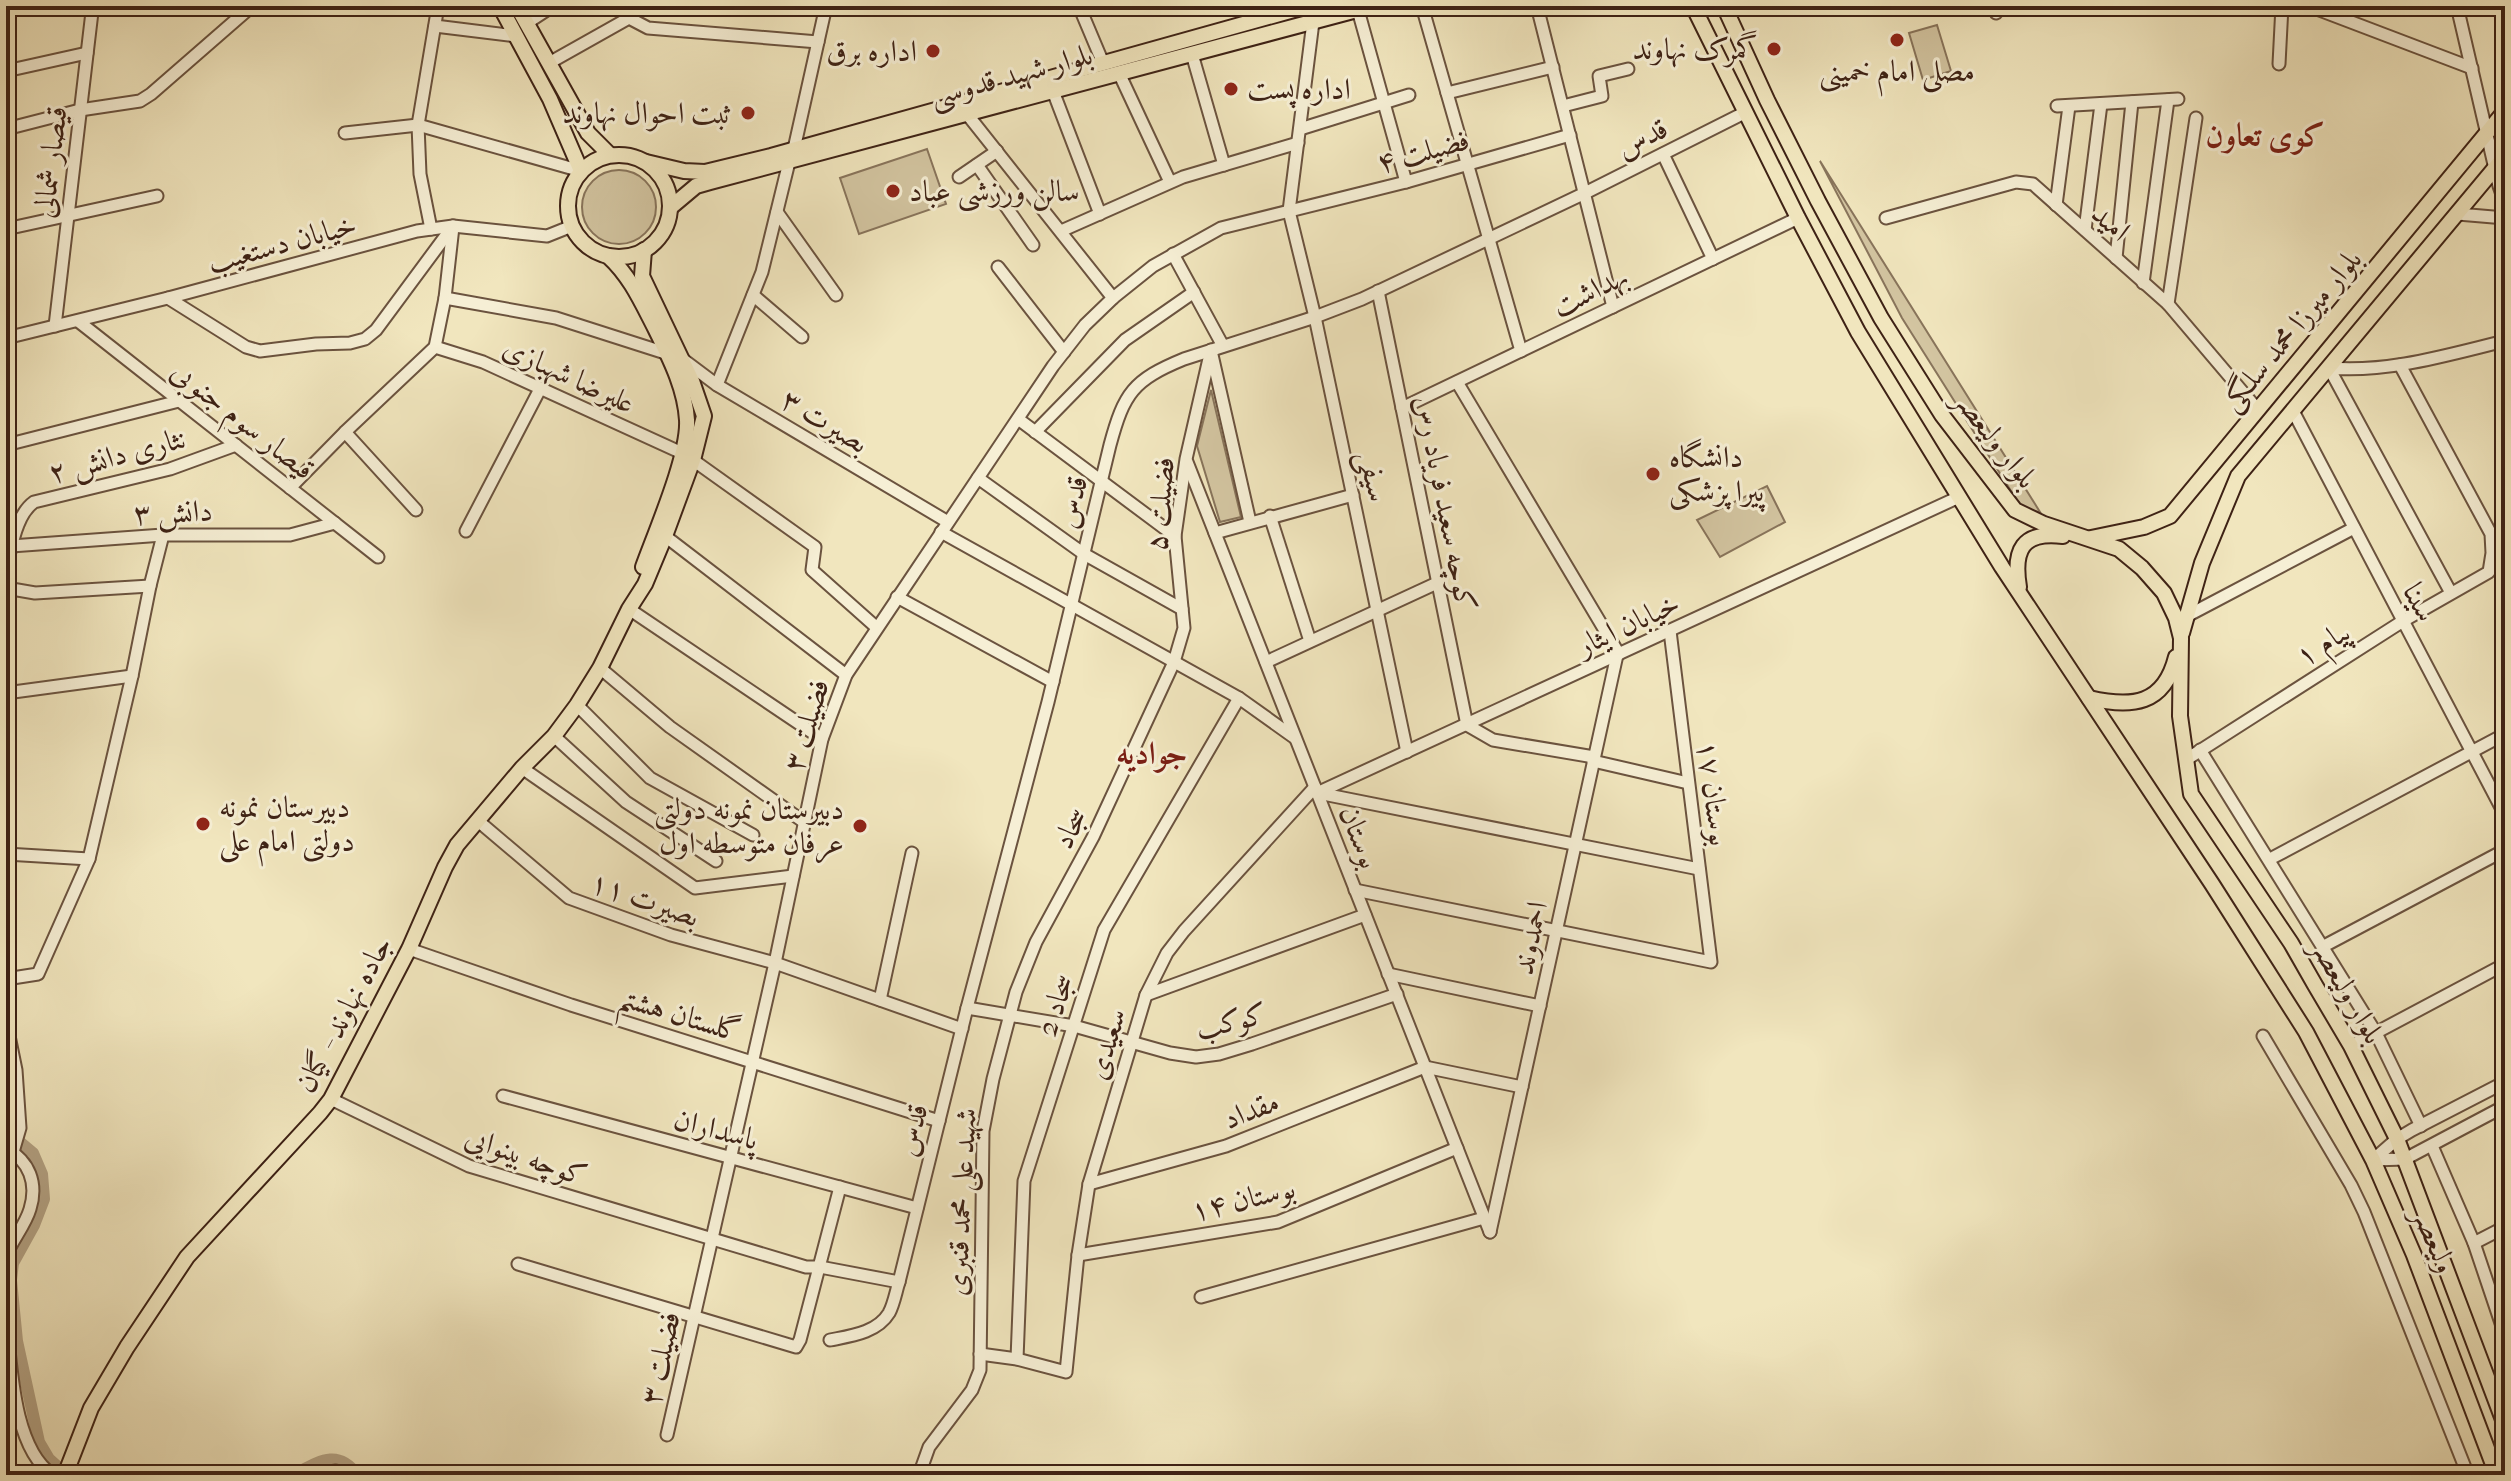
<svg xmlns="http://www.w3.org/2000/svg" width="2511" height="1481" font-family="'IM FELL French Canon',Amiri,serif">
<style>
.grass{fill:#d3c5a1;stroke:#88745b;stroke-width:2}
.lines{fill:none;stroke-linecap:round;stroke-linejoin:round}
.canal{stroke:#b4a385;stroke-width:12}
.minor-casing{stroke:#6b533f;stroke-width:15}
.major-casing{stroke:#3e2215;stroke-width:18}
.minor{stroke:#f6efd5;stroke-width:11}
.major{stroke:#f1e6be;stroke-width:14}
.poi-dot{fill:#8f2418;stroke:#f6efd5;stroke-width:3}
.labels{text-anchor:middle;stroke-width:6;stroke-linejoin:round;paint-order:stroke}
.poi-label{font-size:30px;fill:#3e2215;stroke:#f6efd5;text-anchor:end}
.street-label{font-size:30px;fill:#3e2215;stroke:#f6efd5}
.neighbourhood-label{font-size:32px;font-weight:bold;fill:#7a1f14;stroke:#f6efd5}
</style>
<rect width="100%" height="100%" fill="#f1e6be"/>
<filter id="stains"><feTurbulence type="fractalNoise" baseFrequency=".0025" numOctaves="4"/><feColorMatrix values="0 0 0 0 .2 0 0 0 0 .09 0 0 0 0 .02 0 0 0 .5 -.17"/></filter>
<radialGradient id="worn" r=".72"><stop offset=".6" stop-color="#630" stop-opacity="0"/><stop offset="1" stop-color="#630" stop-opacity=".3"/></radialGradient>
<g class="grass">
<polygon points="1937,25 1951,71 1923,80 1909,33"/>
<polygon points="927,149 946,204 859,234 840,178"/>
<polygon points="1820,161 2040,512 2023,510 1902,318"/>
<circle cx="619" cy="207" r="37"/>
<polygon points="1211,390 1241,517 1220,522 1197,446"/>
<polygon points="1767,486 1785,522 1720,557 1697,520"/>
</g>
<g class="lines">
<g class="canal">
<polyline points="6,1136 21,1143 33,1153 42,1174 44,1199 34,1225 13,1263 11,1280 17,1341 39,1442 49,1459 59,1468"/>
<path d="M293,1475c24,-12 44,-28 64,0"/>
</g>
<defs>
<g id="minor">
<polyline points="1079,6 1103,63"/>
<polyline points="1422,6 1521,351"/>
<polyline points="1537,6 1613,307"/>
<polyline points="1994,6 1996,13"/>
<polyline points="2309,6 2472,68"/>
<polyline points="2457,6 2499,186 2505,203"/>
<polyline points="2458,9 2474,6"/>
<polyline points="1358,10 1406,182"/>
<polyline points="1313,22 1289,211 1315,317 1407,752"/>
<polyline points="527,23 553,6"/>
<polyline points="435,26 516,36"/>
<polyline points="1192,54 1224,165"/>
<polyline points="549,63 629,18 648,28 818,42"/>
<polyline points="2279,64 2282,6"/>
<polyline points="6,71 87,53"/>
<polyline points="1119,73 1170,182"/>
<polyline points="1053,91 1100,214"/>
<polyline points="1447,93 1553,67"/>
<polyline points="1563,106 1602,96 1599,76 1628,69"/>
<polyline points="2057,106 2178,99"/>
<polyline points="967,114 1113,298"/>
<polyline points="6,129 80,110 140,101 151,94 252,6"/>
<polyline points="1300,129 1409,95"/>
<polyline points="345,133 418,125 581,171"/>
<polyline points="794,149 826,6"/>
<polyline points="1663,154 1713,259"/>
<polyline points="977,165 1033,245"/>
<polyline points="959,177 997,151"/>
<polyline points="2056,205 2069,106"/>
<polyline points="777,212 836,295"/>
<polyline points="2458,214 2505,218"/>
<polyline points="1886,218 2016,182 2033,184 2168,304 2258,410"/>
<polyline points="6,229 157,196"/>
<polyline points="431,229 420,174 418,125 438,6"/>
<polyline points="2085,230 2101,104"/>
<polyline points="1061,231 1183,177 1298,143"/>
<polyline points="1173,254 1223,346"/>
<polyline points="2116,258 2132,102"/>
<polyline points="998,267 1064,352"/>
<polyline points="2143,283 2168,100"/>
<polyline points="1378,291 1467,725 1493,740 1594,757"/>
<polyline points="753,295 802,337"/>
<polyline points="168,298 246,347 260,351 316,344 350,343 365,339 376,330 453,226"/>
<polyline points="445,298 556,318 681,358 717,385 948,522"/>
<polyline points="2168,304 2196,118"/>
<polyline points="78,321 378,557"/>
<polyline points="55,326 92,12 88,6"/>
<polyline points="6,338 168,298 417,231 453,226 547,236 572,226"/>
<polyline points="435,347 483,362 682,453"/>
<polyline points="1212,355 1250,522"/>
<polyline points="2329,368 2451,593"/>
<path d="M2329,368c60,5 118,-13 176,-27"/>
<polyline points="1457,382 1619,654"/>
<polyline points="717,385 762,272 789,162"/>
<polyline points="1402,408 1798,218"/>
<polyline points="2293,411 2505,815"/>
<polyline points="1018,419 1175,536"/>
<polyline points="345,432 416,510"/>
<polyline points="1035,432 1125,340 1194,292"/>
<polyline points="6,445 179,401"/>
<polyline points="693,460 815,547 812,570 876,627"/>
<polyline points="1187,462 1490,1232"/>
<polyline points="978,478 1084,554 1182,609"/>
<polyline points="290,488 345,432 435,347 445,298 453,227"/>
<polyline points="1270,516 1310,641"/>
<polyline points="466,531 540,389"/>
<polyline points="941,532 1239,698 1295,738"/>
<polyline points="1215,533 1353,495"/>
<polyline points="665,536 846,675"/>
<polyline points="11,546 163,535 290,535 335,523"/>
<path d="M6,567c6,-21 10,-52 28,-65l136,-33 66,-24"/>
<polyline points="6,588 35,593 150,586"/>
<polyline points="897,597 1053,682"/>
<polyline points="629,609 822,739"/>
<polyline points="2185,617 2354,528"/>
<polyline points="1266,662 1437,583"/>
<polyline points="600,668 670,727 804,822"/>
<polyline points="6,693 132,676"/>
<polyline points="577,705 650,778 753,835"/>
<polyline points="554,736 626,802 716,861"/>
<polyline points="2200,750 2376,1033 2421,1126"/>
<polyline points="2187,759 2403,621 2489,572 2492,553 2491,534 2400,365"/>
<polyline points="1593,761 1688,783"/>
<polyline points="522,768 695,888 793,876"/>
<polyline points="1317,793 1959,497"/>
<polyline points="1318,793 1699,869"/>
<polyline points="477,820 569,898 671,935 775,963 962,1029"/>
<polyline points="6,854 89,859"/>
<polyline points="2270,859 2505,734"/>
<polyline points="1355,890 1711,962 1670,631"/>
<polyline points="2324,946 2505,850"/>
<polyline points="409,949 571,1005 939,1121"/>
<polyline points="1388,974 1540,1006"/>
<polyline points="6,979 38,974 89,859 132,676 150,586 163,535"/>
<polyline points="1146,995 1365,915"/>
<polyline points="880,1000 912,853"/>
<polyline points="967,1008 1074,1026 1170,1053 1196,1057 1219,1054 1252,1044 1397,994"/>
<polyline points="6,1021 16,1070 20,1128 13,1152"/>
<polyline points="2263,1036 2351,1185 2364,1212 2468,1475"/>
<polyline points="2351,1046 2505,964"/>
<polyline points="503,1096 917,1208"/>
<polyline points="331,1099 469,1166 806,1267 820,1267 899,1282"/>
<polyline points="2432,1146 2474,1243 2505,1335"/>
<polyline points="2373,1160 2397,1139 2412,1130 2505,1082"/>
<polyline points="2373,1160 2405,1159 2505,1106"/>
<polyline points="1089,1184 1226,1146 1425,1067 1522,1087"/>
<polyline points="1490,1232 1617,655"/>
<polyline points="2474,1243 2505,1227"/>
<polyline points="1078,1255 1278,1222 1457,1148"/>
<path d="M6,1256c6,-16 19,-30 24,-47 8,-26 -1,-48 -23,-60"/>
<polyline points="518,1264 796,1347 800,1340 840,1187"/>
<polyline points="1201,1297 1484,1218"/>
<path d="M6,1319c5,45 7,130 47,156"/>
<path d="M830,1340c20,-4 47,-7 59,-27 5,-9 7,-22 10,-31l68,-274 81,-306 62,-257c14,-52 23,-65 74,-86l131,-42 47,-18 223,-106 159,-80"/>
<polyline points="980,1354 1017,1359 1066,1372 1078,1255 1089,1184 1146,995 1167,953 1184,931 1315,787"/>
<polyline points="1017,1359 1024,1181 1104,930 1239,698"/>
<polyline points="667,1435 775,963 822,739 846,675 1053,366 1085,325 1113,298 1153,266 1221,228 1406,182 1570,135"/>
<polyline points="310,1475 336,1471 344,1475"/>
<polyline points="919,1475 929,1447 972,1390 980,1370 983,1131 993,1079 1016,992 1036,942 1093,837 1174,662 1184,628 1175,536 1186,459 1211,350"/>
</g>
<g id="major">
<polyline points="500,6 550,99 581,171"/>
<polyline points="517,6 588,133 610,155"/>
<polyline points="1693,6 1798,218 1858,332 2002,567 2212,884 2306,1032 2373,1160 2414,1255 2497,1475"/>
<polyline points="1724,6 1767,100 1818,201 1881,318 1942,415 2015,510 2044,524 2119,549 2142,568 2164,593 2176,618 2181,638 2180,716 2191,794 2291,943 2315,985 2351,1046 2397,1139 2505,1425"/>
<circle cx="619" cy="206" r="51"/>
<polyline points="646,162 684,171 705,172 771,156 1308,6"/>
<polyline points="671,207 696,186 710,182 1372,6"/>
<path d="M608,256c22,20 33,45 47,72 14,29 30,59 32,92 2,35 -31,111 -44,147"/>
<polyline points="2091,538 2144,527 2170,516 2505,111"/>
<path d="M2019,587c-6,-37 3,-56 44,-51"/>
<polyline points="2182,633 2202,563 2238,476 2505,156"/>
<path d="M2089,698c43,10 75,7 87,-41"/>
<polyline points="65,1475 91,1408 127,1347 187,1257 320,1113 331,1099 409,949 445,867 457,845 522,768 554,736 577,705 600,668 629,609 645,584 665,536 693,460 704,416 692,381 642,276 644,250"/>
</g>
</defs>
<use href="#minor" class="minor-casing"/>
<use href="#major" class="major-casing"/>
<use href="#minor" class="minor"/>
<use href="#major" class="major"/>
</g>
<g class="poi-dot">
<circle cx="1897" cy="40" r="8"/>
<circle cx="1774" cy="49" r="8"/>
<circle cx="933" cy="51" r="8"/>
<circle cx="1231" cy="89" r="8"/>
<circle cx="748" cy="113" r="8"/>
<circle cx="893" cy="191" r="8"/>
<circle cx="1653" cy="474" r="8"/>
<circle cx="203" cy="824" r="8"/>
<circle cx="860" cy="826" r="8"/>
</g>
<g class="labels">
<g class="poi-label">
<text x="1758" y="59">گمرک نهاوند</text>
<text x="917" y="61">اداره برق</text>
<text x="1897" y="81" text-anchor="middle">مصلی امام خمینی</text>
<text x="1247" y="99" text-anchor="start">اداره پست</text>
<text x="732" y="123">ثبت احوال نهاوند</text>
<text x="909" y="201" text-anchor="start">سالن ورزشی عباد</text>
<text x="1669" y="467" text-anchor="start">دانشگاه<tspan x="1669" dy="34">پیرا پزشکی</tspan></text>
<text x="219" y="817" text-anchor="start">دبیرستان نمونه<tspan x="219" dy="34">دولتی امام علی</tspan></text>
<text x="844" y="819">دبیرستان نمونه دولتی<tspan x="844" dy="34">عرفان متوسطه اول</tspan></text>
</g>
<g class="street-label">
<text transform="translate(1011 75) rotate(-15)" y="10">بلوار شهید قدوسی</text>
<text transform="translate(1642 138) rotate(-27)" y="10">قدس</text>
<text transform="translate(1423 151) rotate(-15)" y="10">فضیلت ۴</text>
<text transform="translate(50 162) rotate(-83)" y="10">قیصار شمالی</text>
<text transform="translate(2111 222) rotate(42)" y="10">امید</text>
<text transform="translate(282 243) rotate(-15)" y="10">خیابان دستغیب</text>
<text transform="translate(1590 291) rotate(-26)" y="10">بهداشت</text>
<text transform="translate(2291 330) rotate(-50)" y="10">بلوار میرزا محمد سلگی</text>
<text transform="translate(569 375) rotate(25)" y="10">علیرضا شهبازی</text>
<text transform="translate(243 420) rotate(38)" y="10">قیصار سوم جنوبی</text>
<text transform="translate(825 421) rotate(31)" y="10">بصیرت ۳</text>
<text transform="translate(1996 439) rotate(52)" y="10">بلوار ولیعصر</text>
<text transform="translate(117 455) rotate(-15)" y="10">نثاری دانش ۲</text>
<text transform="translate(1374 476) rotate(78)" y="10">سیفی</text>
<text transform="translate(1072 502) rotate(-77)" y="10">قدس</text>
<text transform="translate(1446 503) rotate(79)" y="10">کوچه سعید فریاد رس</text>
<text transform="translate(1160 504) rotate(-85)" y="10">فضیلت ۵</text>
<text transform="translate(173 512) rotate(-2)" y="10">دانش ۳</text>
<text transform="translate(2420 602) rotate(62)" y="10">سینا</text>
<text transform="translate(1628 624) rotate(-25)" y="10">خیابان ایثار</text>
<text transform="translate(2323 643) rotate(-32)" y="10">پیام ۱</text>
<text transform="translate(806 725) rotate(-73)" y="10">فضیلت ۳</text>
<text transform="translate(1714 793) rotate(83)" y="10">بوستان ۱۷</text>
<text transform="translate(1070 828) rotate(-63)" y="10">سجاد</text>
<text transform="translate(1360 837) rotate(69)" y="10">بوستان</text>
<text transform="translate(645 899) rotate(19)" y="10">بصیرت ۱۱</text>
<text transform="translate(1530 938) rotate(-78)" y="10">احمدوند</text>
<text transform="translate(2348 991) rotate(60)" y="10">بلوار ولیعصر</text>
<text transform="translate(1055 1005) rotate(-72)" y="10">سجاد 2</text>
<text transform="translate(343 1014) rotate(-62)" y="10">جاده نهاوند - گیان</text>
<text transform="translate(680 1014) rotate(17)" y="10">گلستان هشتم</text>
<text transform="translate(1231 1021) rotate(-13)" y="10">کوکب</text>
<text transform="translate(1106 1044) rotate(-73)" y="10">سعیدی</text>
<text transform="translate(1251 1110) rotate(-21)" y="10">مقداد</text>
<text transform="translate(716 1129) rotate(15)" y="10">پاسداران</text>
<text transform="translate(912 1130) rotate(-76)" y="10">قدس</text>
<text transform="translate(526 1156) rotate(19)" y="10">کوچه بینوایی</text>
<text transform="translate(1243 1199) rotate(-13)" y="10">بوستان ۱۴</text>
<text transform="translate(961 1202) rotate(-87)" y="10">شهید علی محمد قنبری</text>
<text transform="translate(2435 1240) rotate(67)" y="10">ولیعصر</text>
<text transform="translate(660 1358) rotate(-77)" y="10">فضیلت ۳</text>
</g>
<g class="neighbourhood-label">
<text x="2265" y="146">کوی تعاون</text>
<text x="1152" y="764">جوادیه</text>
</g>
</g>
<rect width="2511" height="1481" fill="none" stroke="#f1e6be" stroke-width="32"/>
<rect x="8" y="8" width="2495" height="1465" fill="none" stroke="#3e2215" stroke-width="4"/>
<rect x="16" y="16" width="2479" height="1449" fill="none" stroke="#3e2215" stroke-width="2"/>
<rect width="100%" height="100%" filter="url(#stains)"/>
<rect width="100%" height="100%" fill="url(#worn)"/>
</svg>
